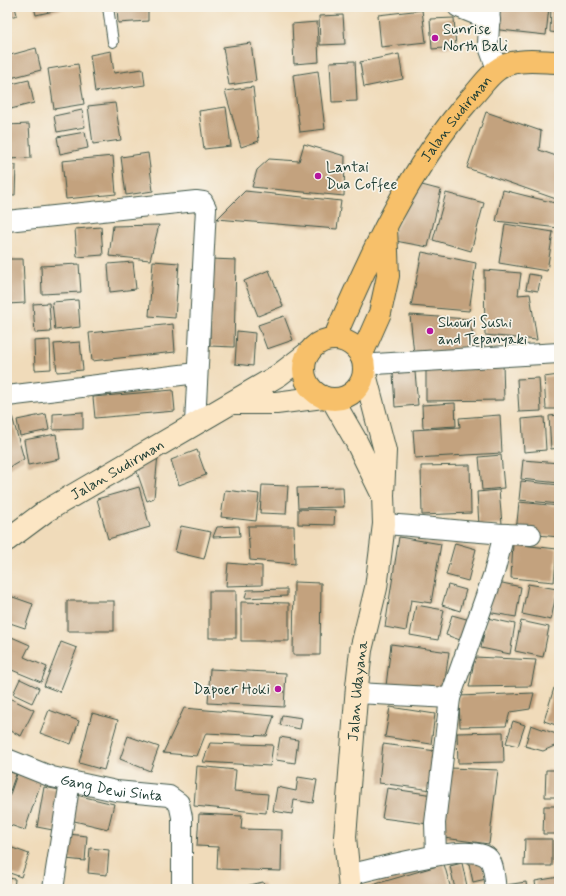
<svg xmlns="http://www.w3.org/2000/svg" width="566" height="896" font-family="Mynerve,sans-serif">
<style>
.building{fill:#c3a27e}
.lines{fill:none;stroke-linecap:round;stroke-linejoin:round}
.lane-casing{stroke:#3e5548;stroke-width:12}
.street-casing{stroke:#3e5548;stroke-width:22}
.secondary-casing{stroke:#3e5548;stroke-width:24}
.primary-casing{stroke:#3e5548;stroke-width:24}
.lane{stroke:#fff;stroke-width:10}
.street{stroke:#fff;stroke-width:20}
.secondary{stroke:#fce6c4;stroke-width:22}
.primary{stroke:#f7c06b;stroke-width:22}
.poi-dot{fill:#b5179e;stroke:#f7f3e8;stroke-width:1.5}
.labels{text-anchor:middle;stroke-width:3.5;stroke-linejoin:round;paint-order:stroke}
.poi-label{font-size:15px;fill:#1f3d34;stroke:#f7f3e8;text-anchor:start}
.street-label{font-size:15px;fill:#1f3d34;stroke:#f7f3e8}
</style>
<rect width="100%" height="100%" fill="#f7f3e8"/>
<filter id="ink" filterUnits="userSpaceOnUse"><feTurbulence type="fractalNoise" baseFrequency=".025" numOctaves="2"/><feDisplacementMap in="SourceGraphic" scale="8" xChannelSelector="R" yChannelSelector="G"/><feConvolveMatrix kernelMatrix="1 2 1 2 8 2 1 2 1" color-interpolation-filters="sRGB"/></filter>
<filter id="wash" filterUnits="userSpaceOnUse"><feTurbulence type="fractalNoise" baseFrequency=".012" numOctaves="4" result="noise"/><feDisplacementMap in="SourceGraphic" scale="16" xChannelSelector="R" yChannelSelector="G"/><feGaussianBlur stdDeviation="0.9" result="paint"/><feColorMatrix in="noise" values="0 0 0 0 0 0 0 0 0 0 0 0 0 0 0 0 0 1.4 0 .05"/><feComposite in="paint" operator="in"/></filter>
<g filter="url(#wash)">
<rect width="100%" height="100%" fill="#f0dbba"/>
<g id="blocks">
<g class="building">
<polygon points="7,7 15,7 17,15 7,18"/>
<polygon points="34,7 67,7 67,8 36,15"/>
<polygon points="117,7 148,7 148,21 118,23"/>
<polygon points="500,7 549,7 546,35 491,29"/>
<polygon points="551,7 559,7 559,33 550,32"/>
<polygon points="422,10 426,42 381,47 378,15"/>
<polygon points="343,15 345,44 320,45 319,16"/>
<polygon points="454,18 456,47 432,49 430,19"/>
<polygon points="317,22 319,62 294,64 292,24"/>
<polygon points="251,43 256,81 229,85 223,47"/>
<polygon points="36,48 41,70 7,79 7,56"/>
<polygon points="111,51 114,73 143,69 145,85 95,92 90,55"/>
<polygon points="399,54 403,79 364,87 360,62"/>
<polygon points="355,61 357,101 332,102 330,62"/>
<polygon points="78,64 84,104 54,109 48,69"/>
<polygon points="318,71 325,129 300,132 293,75"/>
<polygon points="29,80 34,103 7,110 7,85"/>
<polygon points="253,87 259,141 241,147 225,91"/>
<polygon points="115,103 121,140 93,144 88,106"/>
<polygon points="226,107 231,146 204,149 199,111"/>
<polygon points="82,110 85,127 57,132 54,116"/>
<polygon points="486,112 541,131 539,150 559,157 559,200 467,168"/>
<polygon points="29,124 31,158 7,159 7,125"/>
<polygon points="85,132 88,148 60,154 57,137"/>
<polygon points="304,144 345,156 344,196 252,187 257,170 269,159 299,161"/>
<polygon points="148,153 153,191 126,195 121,157"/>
<polygon points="113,156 116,194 66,199 62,161"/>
<polygon points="7,165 16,165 15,195 7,195"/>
<polygon points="418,184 441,190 428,247 390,240"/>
<polygon points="503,190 559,204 559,228 496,221"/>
<polygon points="245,191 341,201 337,229 217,219"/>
<polygon points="446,193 484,203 471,251 433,240"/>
<polygon points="505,224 553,232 547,271 499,263"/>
<polygon points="159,225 150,260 109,256 113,226"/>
<polygon points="101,227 103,255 77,257 75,229"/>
<polygon points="422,252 476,263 469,311 411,306"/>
<polygon points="7,259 23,259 25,303 7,304"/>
<polygon points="211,259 236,260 234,347 210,346"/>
<polygon points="153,261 179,263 175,318 149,316"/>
<polygon points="133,262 136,289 110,292 108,264"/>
<polygon points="79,264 81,292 42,294 41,266"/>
<polygon points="269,270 283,306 258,316 244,281"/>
<polygon points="484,270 521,273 518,295 530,294 537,340 485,335"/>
<polygon points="529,274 541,276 538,291 526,289"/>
<polygon points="78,300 80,327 55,330 52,302"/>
<polygon points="49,303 51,332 35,333 33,304"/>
<polygon points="410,315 468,319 478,350 414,354"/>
<polygon points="284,316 293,340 267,349 258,325"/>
<polygon points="173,324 175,352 92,361 89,333"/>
<polygon points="237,331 255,333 253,366 235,364"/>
<polygon points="50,340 51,369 35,370 34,341"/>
<polygon points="80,342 83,370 57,372 54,344"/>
<polygon points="503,363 504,400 426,401 426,364"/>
<polygon points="415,372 418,405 395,407 393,373"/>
<polygon points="559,375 559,409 546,409 544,377"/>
<polygon points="539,378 541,411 519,412 517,379"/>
<polygon points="173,390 175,411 95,418 93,397"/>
<polygon points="455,403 456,426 423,428 422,405"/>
<polygon points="83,412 83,429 53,430 53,414"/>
<polygon points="46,414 49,430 20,436 17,420"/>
<polygon points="500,415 502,453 415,458 413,430 460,427 459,418"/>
<polygon points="559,415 559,448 551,449 549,416"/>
<polygon points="7,416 12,416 24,459 7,469"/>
<polygon points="544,417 546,450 524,452 522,419"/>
<polygon points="56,434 60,459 28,465 24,440"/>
<polygon points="197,450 206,475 179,485 171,460"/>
<polygon points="158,454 154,498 147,501 136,469"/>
<polygon points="501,455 504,488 482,490 479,457"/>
<polygon points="523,460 559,463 559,483 521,479"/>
<polygon points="470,465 471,513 422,515 421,466"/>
<polygon points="521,481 559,485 559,504 519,500"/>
<polygon points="262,485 288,486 286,514 260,513"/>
<polygon points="139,487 150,527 108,539 97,499"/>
<polygon points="343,487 344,507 298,508 297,488"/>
<polygon points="225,490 259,494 256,521 221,517"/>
<polygon points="499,490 502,524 479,525 477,492"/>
<polygon points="519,502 559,506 559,537 516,533"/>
<polygon points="298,509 335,510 334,525 298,524"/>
<polygon points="181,526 211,532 204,559 175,552"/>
<polygon points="239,526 240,536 213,537 217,527"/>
<polygon points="248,526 294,526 295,564 250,560"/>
<polygon points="399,537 441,544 431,603 411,600 406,631 385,627"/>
<polygon points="455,543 476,549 468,581 446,575"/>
<polygon points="513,544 557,549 554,582 511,578"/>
<polygon points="228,563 262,566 262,585 226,586"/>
<polygon points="493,581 521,587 516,617 487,612"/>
<polygon points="294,582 321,583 320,655 293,655"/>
<polygon points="528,584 557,589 551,620 522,614"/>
<polygon points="448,585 466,590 460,611 442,605"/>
<polygon points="287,589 287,596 245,598 247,590"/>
<rect x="209" y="591" width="27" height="47"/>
<polygon points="7,595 33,604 25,628 7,622"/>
<rect x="67" y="601" width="47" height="30"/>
<polygon points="241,602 289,603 289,641 241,641"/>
<polygon points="416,605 444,610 438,640 410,635"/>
<polygon points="452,615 470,620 463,641 446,635"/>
<polygon points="487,618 515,624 510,654 481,648"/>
<polygon points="521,621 549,627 543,657 515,651"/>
<polygon points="7,635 30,645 24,657 47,667 41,682 7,668"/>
<polygon points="61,642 77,648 60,692 44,686"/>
<polygon points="391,644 449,652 443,694 386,686"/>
<polygon points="475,657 536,660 531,686 469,687"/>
<polygon points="210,669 286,673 284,707 208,703"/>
<polygon points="20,679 39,688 32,703 13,694"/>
<polygon points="554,688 559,689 559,726 544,721"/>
<polygon points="534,693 530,709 510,712 506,726 460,727 459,696"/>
<polygon points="7,697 34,710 21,736 7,729"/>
<polygon points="390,707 435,714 431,744 385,737"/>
<polygon points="184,708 274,716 267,736 206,733 197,756 163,753"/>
<polygon points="49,710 79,721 71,744 40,733"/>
<polygon points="92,713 118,720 104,770 79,763"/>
<polygon points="282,715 302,718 300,729 280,725"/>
<polygon points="513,721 525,725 518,746 506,743"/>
<polygon points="531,725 559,735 559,744 543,751 525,746"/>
<polygon points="503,732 504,762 458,763 457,733"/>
<polygon points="128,736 159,747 150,771 120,759"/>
<polygon points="280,737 298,740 295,763 276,760"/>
<polygon points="210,743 273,745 270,766 203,762"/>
<polygon points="383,744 436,751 432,790 379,783"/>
<polygon points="197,766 236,770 234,791 268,794 266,813 194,806"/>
<polygon points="450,768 498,770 489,844 444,838"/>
<polygon points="546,770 559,770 559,797 545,797"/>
<polygon points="7,771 16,774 10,791 7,790"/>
<polygon points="17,774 41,782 25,830 7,824 7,803"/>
<polygon points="298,777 317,780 313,803 294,800 292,814 273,811 277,787 296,791"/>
<polygon points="44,787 65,791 58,831 37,827"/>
<polygon points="387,788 433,795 428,824 382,818"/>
<polygon points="72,794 114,804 108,829 66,819"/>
<polygon points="544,806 559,806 559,834 543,834"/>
<polygon points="199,814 242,816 241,829 282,830 281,871 217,869 218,847 197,846"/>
<polygon points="68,834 87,836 85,861 66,859"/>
<polygon points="525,839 552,839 552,866 524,866"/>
<polygon points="7,846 29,854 21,877 7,872"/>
<polygon points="90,848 109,850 107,875 88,873"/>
<polygon points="481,856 486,879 473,882 468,859"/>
<polygon points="462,863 467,886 455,889 450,866"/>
<polygon points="444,864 451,889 363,889 362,888"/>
<polygon points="559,877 559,889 536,889 535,881"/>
<polygon points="7,878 15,879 14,889 7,889"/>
<polygon points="263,882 265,889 237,889 237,888"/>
<polygon points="526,882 527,889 500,889 499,886"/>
</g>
</g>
</g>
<g filter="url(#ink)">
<use href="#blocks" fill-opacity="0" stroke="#3e5548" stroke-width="1"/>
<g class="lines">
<defs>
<polyline id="lane" points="108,7 113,42"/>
<g id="street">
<polyline points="458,7 490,20"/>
<polyline points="490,7 488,44 497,69"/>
<polyline points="7,221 196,201 203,202 206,208 195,423"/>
<polyline points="364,367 375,364 559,353"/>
<polyline points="7,396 197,373"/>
<path d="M384,524c49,3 98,10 147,11"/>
<polyline points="357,693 450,698"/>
<path id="s1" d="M7,759l45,18 64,14 53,5 10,7 3,14v67l2,5"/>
<polyline points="436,855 435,823 450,698 494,573 504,534"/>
<path d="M348,875c24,-5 121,-33 139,-18 8,6 7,23 9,32"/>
<polyline points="53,889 70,781"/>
</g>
<g id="secondary">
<polyline points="332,399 355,439 382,494"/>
<polyline points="232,403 276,403 323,397"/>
<path id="s2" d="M7,540l39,-29 233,-136 30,-23"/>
<path id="s3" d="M350,889l-5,-52 12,-151 4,-36 15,-62 8,-64 -1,-29 2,-44 -21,-81"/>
</g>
<g id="primary">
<path id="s4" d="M334,339c36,-84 75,-170 136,-240 9,-9 17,-22 27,-29 16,-13 43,-8 62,-8"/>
<circle cx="334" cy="369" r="30"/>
<polyline points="361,356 380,313 388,276 386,227"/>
</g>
</defs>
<use href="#lane" class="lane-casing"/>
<use href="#street" class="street-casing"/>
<use href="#secondary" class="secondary-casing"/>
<use href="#primary" class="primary-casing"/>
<use href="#lane" class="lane"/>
<use href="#street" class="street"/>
<use href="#secondary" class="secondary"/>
<use href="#primary" class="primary"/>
</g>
</g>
<g class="poi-dot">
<circle cx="435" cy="38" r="4"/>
<circle cx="318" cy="176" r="4"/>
<circle cx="430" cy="331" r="4"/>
<circle cx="278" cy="689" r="4"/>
</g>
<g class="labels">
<g class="poi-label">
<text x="443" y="34">Sunrise<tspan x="443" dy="17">North Bali</tspan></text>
<text x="326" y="172">Lantai<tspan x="326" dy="17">Dua Coffee</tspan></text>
<text x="438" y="327">Shouri Sushi<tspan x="438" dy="17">and Tepanyaki</tspan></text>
<text x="270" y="694" text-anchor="end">Dapoer Hoki</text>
</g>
<g class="street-label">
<text dy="5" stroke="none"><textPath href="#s4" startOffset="253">Jalan Sudirman</textPath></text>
<text dy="5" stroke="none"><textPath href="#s2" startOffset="131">Jalan Sudirman</textPath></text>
<text dy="5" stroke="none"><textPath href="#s3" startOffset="199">Jalan Udayana</textPath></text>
<text dy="5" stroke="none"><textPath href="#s1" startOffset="109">Gang Dewi Sinta</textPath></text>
</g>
</g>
<rect width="566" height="896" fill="none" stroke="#f7f3e8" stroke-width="24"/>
</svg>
